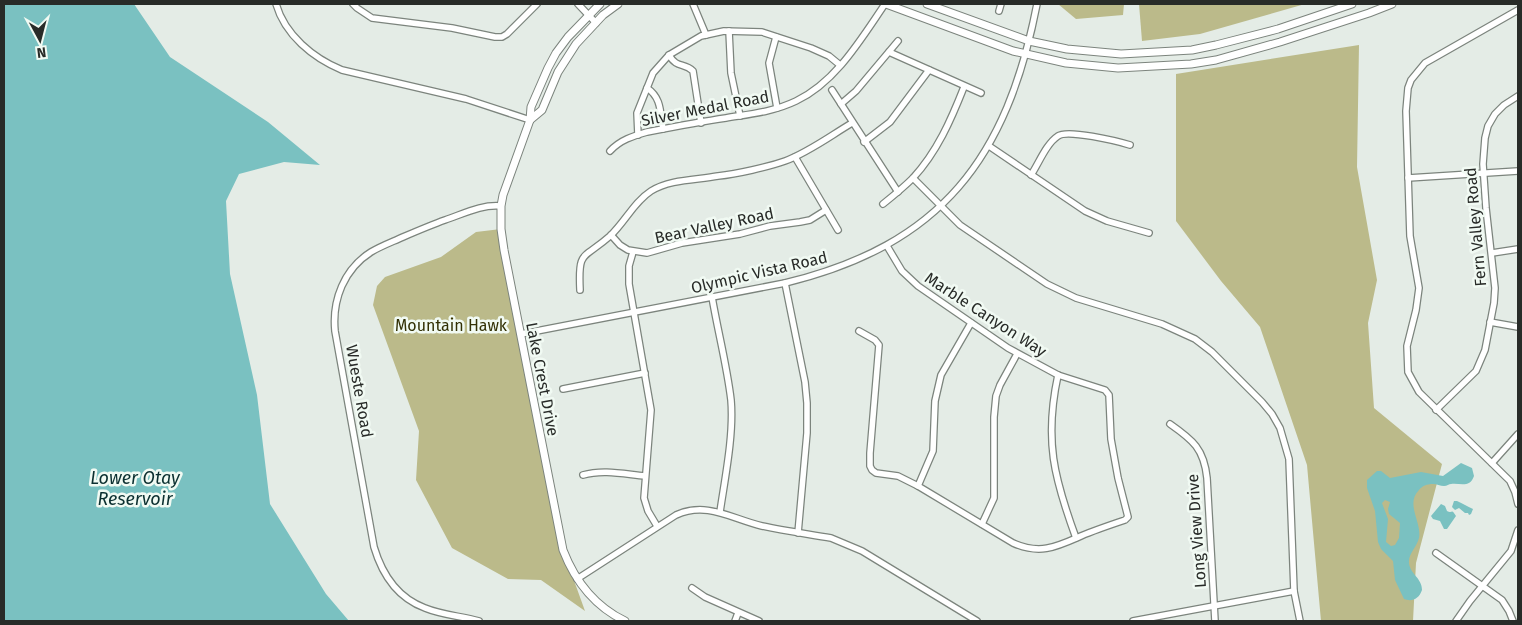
<svg xmlns="http://www.w3.org/2000/svg" width="1522" height="625" font-family="'Fira Sans',sans-serif">
<style>
.green{fill:#bbba8a}
.water{fill:#7ac1c1;fill-rule:evenodd}
.lines{fill:none;stroke-linecap:round;stroke-linejoin:round}
.minor-casing{stroke:#7c847d;stroke-width:8}
.major-casing{stroke:#7c847d;stroke-width:9}
.minor{stroke:#fff;stroke-width:5.5}
.major{stroke:#fff;stroke-width:7}
.labels{text-anchor:middle;stroke-width:5;stroke-linejoin:round;paint-order:stroke}
.street-label{font-size:16px;fill:#282b28;stroke:#f1faf3}
.park-label{font-size:16px;fill:#323004;stroke:#f1faf3}
.water-label{font-size:18px;font-style:italic;fill:#0c3031;stroke:#f1faf3}
</style>
<rect width="100%" height="100%" fill="#e4ece6"/>
<g class="green">
<polygon points="1058,4 1124,4 1123,15 1076,19"/>
<polygon points="1139,4 1305,4 1200,34 1142,41"/>
<polygon points="1359,45 1357,167 1377,280 1368,323 1374,408 1442,464 1416,563 1413,621 1321,621 1307,465 1260,327 1221,281 1176,221 1176,74"/>
<polygon points="501,229 563,550 585,611 541,580 508,579 452,548 416,480 419,431 373,305 377,286 385,277 441,257 476,232"/>
</g>
<g class="water">
<polygon points="4,4 134,4 170,57 268,122 320,165 284,162 239,174 226,201 230,274 257,395 270,504 326,594 349,621 4,621"/>
<path d="M1461,463l11,5 2,8c-4,12 -13,7 -23,8 -2,0 -4,2 -7,2 -4,0 -7,-2 -11,-2 -6,0 -11,2 -14,6 -14,14 3,32 0,48 -2,9 -11,16 -10,25 1,11 13,15 13,27 -3,9 -10,12 -18,9l-9,-19 -2,-19 -12,-12 -3,-7 -3,-31 -8,-23v-8l10,-9h4l9,7 31,-6 22,4zM1385,500l5,2 -2,7 1,5 11,9 -1,15 -4,7 -4,1 -5,-4 2,-23 -6,-16z"/>
<path d="M1454,501h3c6,3 10,5 16,8l-2,5 -2,1 -1,-2h-3l-6,-5 -4,2 -3,-3z"/>
<path d="M1441,504l4,2 2,5c6,3 4,-3 9,5l-9,13h-3l-4,-8 -7,-2 -2,-3z"/>
</g>
<g class="lines">
<defs>
<g id="minor">
<path d="M276,4c9,31 37,54 66,66l124,29 64,21"/>
<polyline points="353,4 357,8 372,18 452,28 495,37 502,37 507,34 537,4"/>
<polyline points="578,4 596,23"/>
<polyline points="693,4 706,35"/>
<polyline points="1518,10 1425,63 1411,80 1408,88 1406,111 1410,236 1419,288 1416,310 1407,346 1408,372 1419,392 1510,481 1515,492 1518,504"/>
<polyline points="999,11 1001,4"/>
<polyline points="729,31 731,73 740,116"/>
<polyline points="776,37 769,63 777,108"/>
<polyline points="889,52 981,93"/>
<path d="M669,55c8,14 15,7 24,16l8,52"/>
<path d="M647,88c15,10 13,25 16,41"/>
<polyline points="832,90 898,192"/>
<polyline points="841,104 856,91 898,41"/>
<polyline points="638,135 637,113 653,73 669,55 701,36 724,31 762,32 811,48 829,56 840,65"/>
<polyline points="864,142 890,122 929,70"/>
<polyline points="989,146 1085,211 1107,221 1149,233"/>
<path d="M610,151c10,-11 23,-15 37,-19 26,-5 52,-10 79,-14 24,-4 47,-6 70,-17 40,-19 65,-62 89,-97"/>
<polyline points="795,157 838,230"/>
<path d="M1031,175c8,-12 15,-31 27,-39 9,-7 59,5 72,9"/>
<polyline points="913,178 960,225 1047,284 1076,298 1162,324 1195,339 1212,352 1262,402 1272,414 1280,428 1289,459 1294,591 1300,621"/>
<polyline points="1408,178 1518,171"/>
<path d="M883,204c10,-8 21,-17 30,-26 24,-26 38,-58 51,-91"/>
<polyline points="611,235 620,245 628,250 647,253 682,243 740,234 770,226 800,222 810,220 826,210"/>
<polyline points="633,252 629,266 629,284 651,410 644,498 648,511 657,526"/>
<polyline points="1492,253 1518,249"/>
<polyline points="785,283 805,382 807,403 807,433 798,533"/>
<path d="M580,290c-2,-41 3,-30 30,-54 15,-14 24,-34 41,-45 19,-12 46,-11 67,-15 19,-2 50,-9 67,-15 24,-9 45,-25 67,-38"/>
<path d="M712,297c6,35 15,69 19,103 3,34 -6,78 -11,112"/>
<polyline points="1490,322 1518,327"/>
<path d="M859,331l16,9 4,5 -9,108v13l2,4 4,3 22,3 20,10 95,57c27,12 43,4 68,-7 14,-6 29,-11 44,-16l3,-3 -10,-39 -7,-39 -2,-44 -4,-5 -47,-15 -50,-27 -90,-62 -16,-15 -15,-25"/>
<path d="M521,334l264,-51c157,-38 222,-125 252,-279"/>
<path d="M1058,375c-14,65 -4,103 18,163"/>
<polyline points="563,389 645,373"/>
<polyline points="1436,410 1476,371 1485,350 1494,303 1495,288 1486,208 1483,164 1485,138 1488,126 1495,114 1504,105 1518,96"/>
<path d="M1170,424c23,16 34,25 37,54l8,143"/>
<polyline points="1492,463 1518,434"/>
<path d="M583,475c20,-6 41,-1 62,1"/>
<polyline points="918,486 933,451 935,401 941,375 971,323"/>
<polyline points="982,524 994,498 994,417 996,396 1000,385 1017,354"/>
<polyline points="1436,553 1502,600 1509,611 1513,621"/>
<path d="M577,579l99,-64c31,-14 56,4 86,11 23,5 46,8 69,12l31,13 115,70"/>
<polyline points="692,588 705,597 759,621"/>
<path d="M479,621c-18,-5 -37,-6 -54,-13 -27,-10 -43,-34 -51,-61l-39,-216c-3,-31 9,-62 36,-79 10,-6 21,-10 32,-15 14,-6 28,-12 42,-17 18,-6 37,-16 56,-14"/>
<polyline points="735,621 738,613"/>
<polyline points="1133,621 1294,591"/>
<polyline points="1456,621 1470,601 1511,551 1518,530"/>
</g>
<g id="major">
<path d="M600,4l-32,33 -12,16 -8,15 -17,39 -1,13 -27,75 -2,11v23l3,21 59,300c12,31 31,56 62,71"/>
<polyline points="886,4 1013,51 1066,63 1118,68 1191,64 1216,60 1280,42 1369,13 1392,4"/>
<polyline points="927,4 1029,41 1067,49 1121,54 1192,50 1216,45 1278,29 1352,4"/>
<polyline points="530,120 542,110 558,72 576,44 603,15 618,4"/>
</g>
</defs>
<use href="#minor" class="minor-casing"/>
<use href="#major" class="major-casing"/>
<use href="#minor" class="minor"/>
<use href="#major" class="major"/>
</g>
<g class="labels">
<g class="street-label">
<text transform="translate(705 108) rotate(-11)" y="6">Silver Medal Road</text>
<text transform="translate(714 225) rotate(-12)" y="6">Bear Valley Road</text>
<text transform="translate(1475 227) rotate(-95)" y="6">Fern Valley Road</text>
<text transform="translate(759 272) rotate(-13)" y="6">Olympic Vista Road</text>
<text transform="translate(986 314) rotate(33)" y="6">Marble Canyon Way</text>
<text transform="translate(543 379) rotate(79)" y="6">Lake Crest Drive</text>
<text transform="translate(360 391) rotate(80)" y="6">Wueste Road</text>
<text transform="translate(1196 531) rotate(-94)" y="6">Long View Drive</text>
</g>
<g class="park-label">
<text x="451" y="331">Mountain Hawk</text>
</g>
<g class="water-label">
<text x="135" y="484">Lower Otay<tspan x="135" dy="21">Reservoir</tspan></text>
</g>
</g>
<rect width="1522" height="625" fill="none" stroke="#282b28" stroke-width="10"/>
<g transform="translate(40 40) rotate(173)" stroke="#f1faf3" stroke-width="4" paint-order="stroke">
<path d="M0-4L9 19L0 12L-9 19Z" fill="#282b28"/>
<text y="-8" font-size="14" font-weight="bold" text-anchor="middle" fill="#282b28">N</text>
</g>
</svg>
